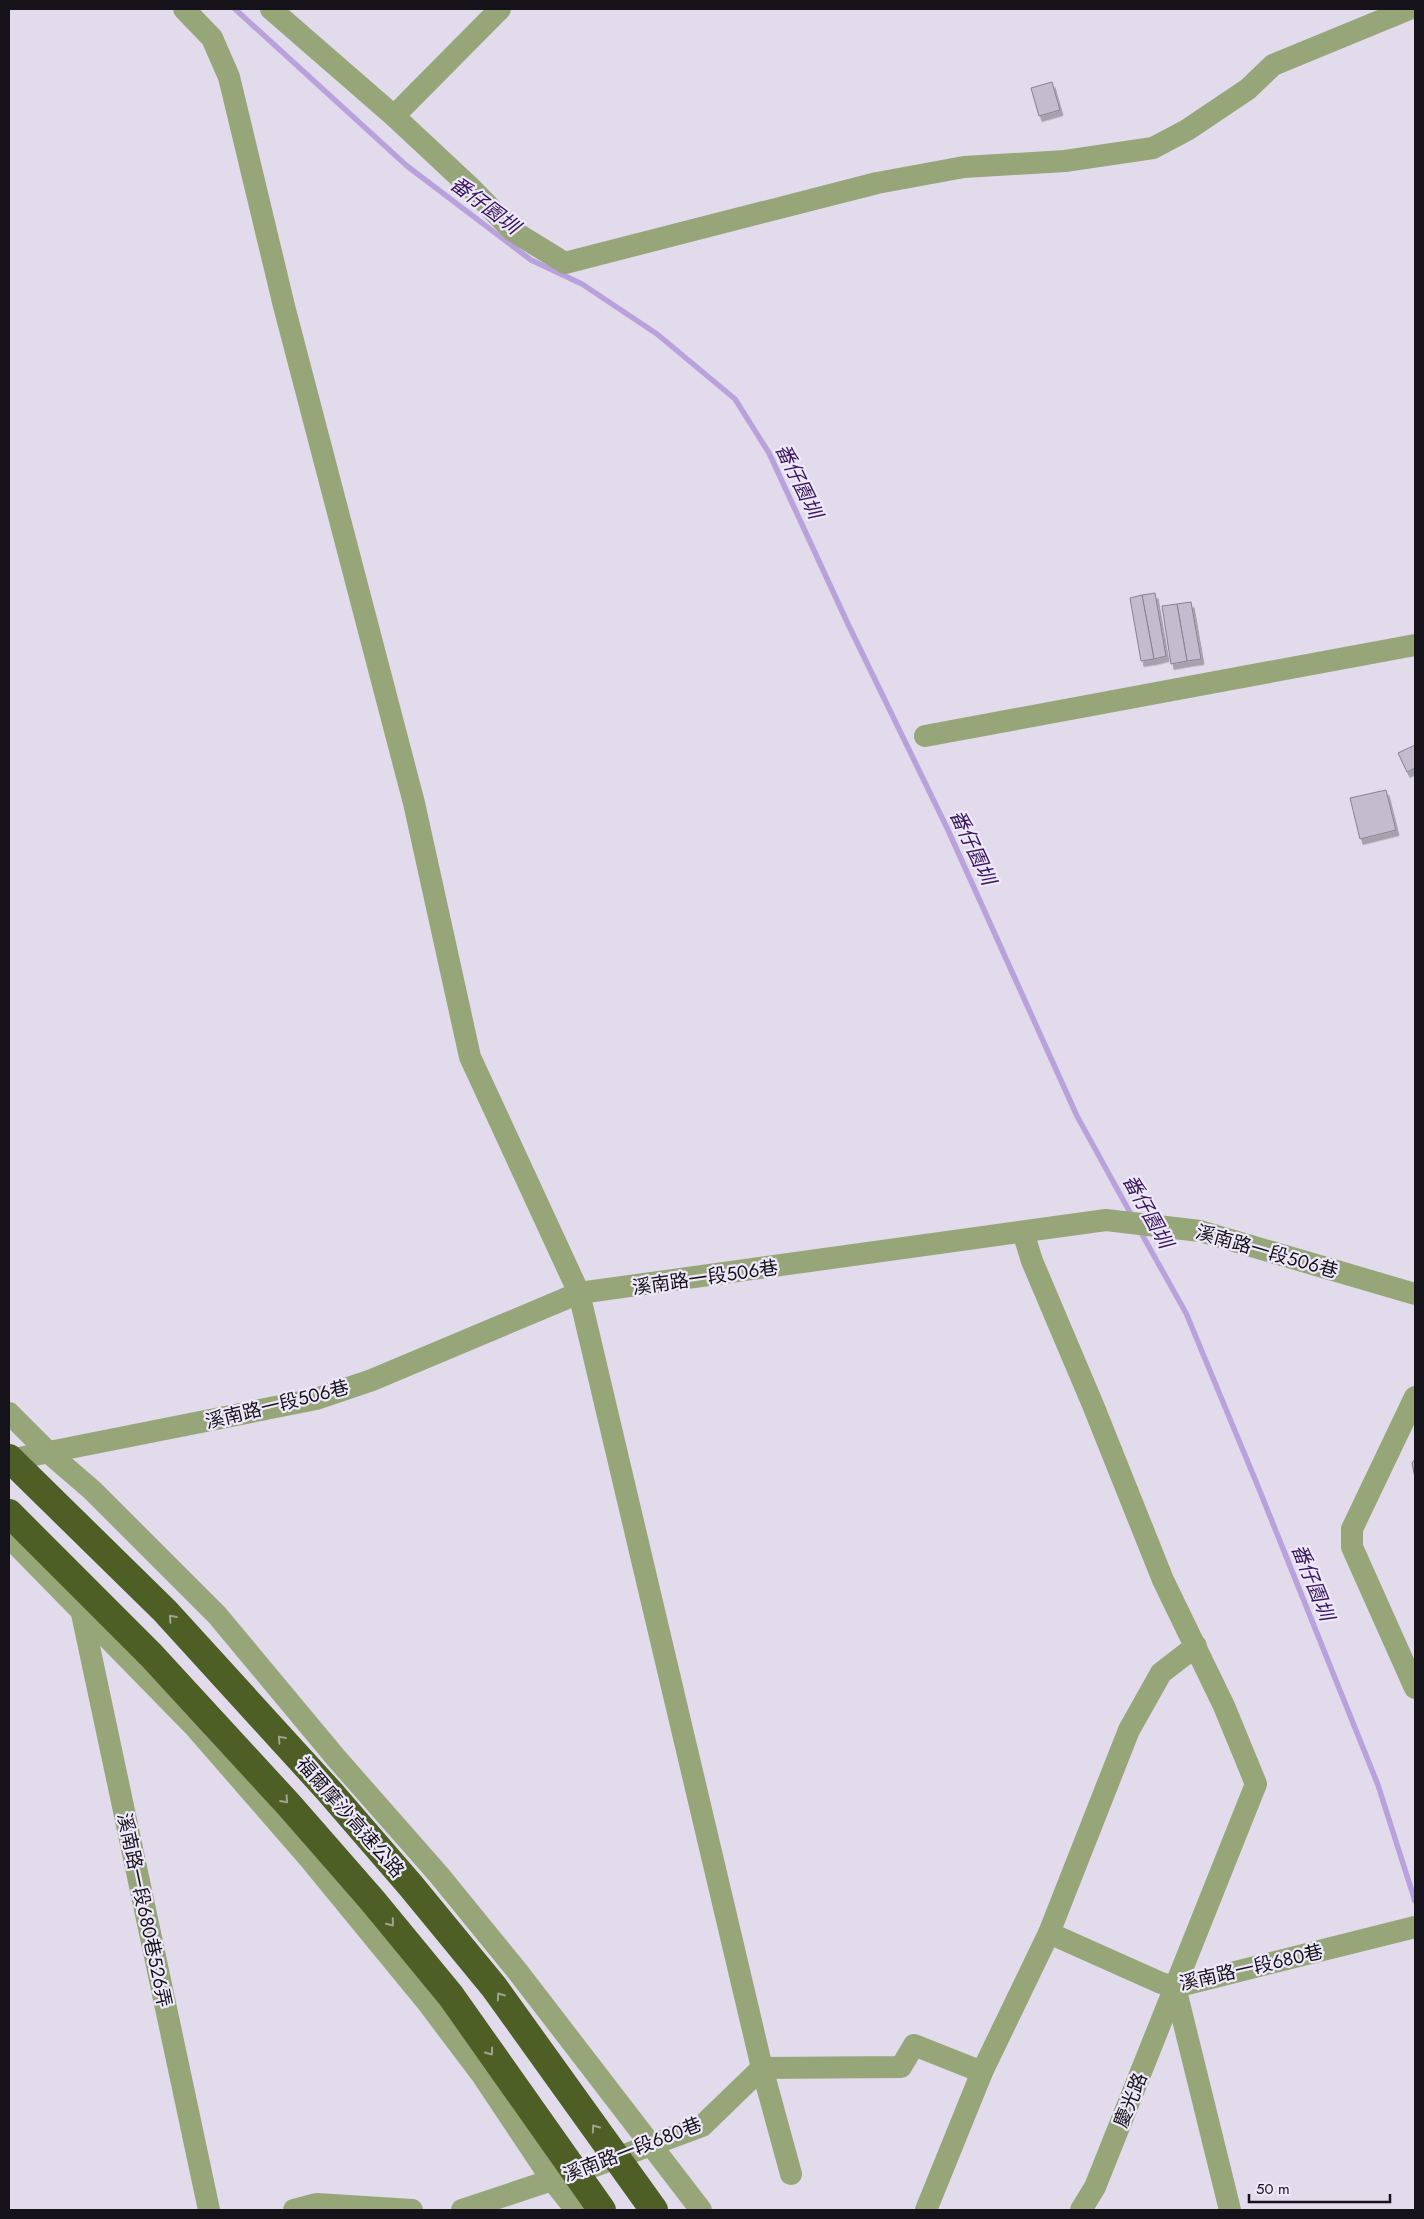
<svg xmlns="http://www.w3.org/2000/svg" width="1424" height="2219" font-family="Jost,'Noto Sans TC',sans-serif">
<style>
.lines{fill:none;stroke-linecap:round;stroke-linejoin:round}
.stream{stroke:#b9a2dc;stroke-width:5.5}
.building{fill:#c3bcce;stroke:#878191;filter:url(#shadow)}
.minor{stroke:#96a679;stroke-width:22}
.highway-bridge{stroke:#4d5f24;stroke-width:28}
.oneway{stroke:#9ea48f}
.labels{text-anchor:middle;stroke-width:4.5;stroke-linejoin:round;paint-order:stroke}
.street-label{font-size:19px;fill:#151319;stroke:#eee8fa}
.water-label{font-size:20px;font-style:italic;fill:#38165b;stroke:#eee8fa}
</style>
<defs>
<filter id="shadow"><feDropShadow dx="3" dy="5.5" stdDeviation="0" flood-color="#0004"/></filter>
</defs>
<rect width="100%" height="100%" fill="#e1dbec"/>
<g class="lines">
<g class="stream">
<polyline points="235,9 407,166 531,260 582,284 657,334 735,399 769,453 848,624 948,830 1077,1116 1132,1216"/>
<polyline points="1139,1229 1186,1313 1257,1484 1378,1785 1415,1901"/>
</g>
</g>
<g class="building">
<polygon points="1052,82 1060,110 1039,116 1031,88"/>
<polygon points="1155,593 1166,656 1154,659 1142,595"/>
<polygon points="1142,595 1154,659 1141,661 1130,598"/>
<polygon points="1191,602 1201,659 1187,661 1177,604"/>
<polygon points="1177,604 1187,661 1171,664 1162,606"/>
<polygon points="1415,745 1415,768 1407,772 1398,753"/>
<polygon points="1386,790 1396,830 1360,839 1350,798"/>
<polygon points="1415,1459 1415,1478 1412,1463"/>
</g>
<g class="lines">
<g class="minor">
<polyline points="184,9 212,38 229,77 284,306 414,803 470,1057 579,1293 762,2068 791,2174"/>
<polyline points="271,9 394,116 470,187 513,231 565,263 877,183 964,167 1065,161 1153,148 1187,130 1248,89 1273,65 1409,9"/>
<polyline points="394,116 500,9"/>
<polyline points="925,736 1415,645"/>
<polyline points="1023,1232 1032,1261 1093,1405 1163,1580 1224,1706 1256,1784 1095,2187 1081,2210"/>
<polyline points="1415,1397 1352,1529 1352,1547 1415,1688"/>
<polyline points="9,1413 49,1453 92,1490 217,1615 337,1759 439,1875 518,1972 701,2210"/>
<polyline points="9,1460 316,1399 372,1380 579,1293 1106,1220 1200,1231 1415,1294"/>
<polyline points="9,1537 194,1726 308,1857 427,2002 482,2075 552,2180 576,2210"/>
<polyline points="81,1609 209,2210"/>
<polyline points="1049,1933 1129,1730 1161,1673 1196,1646"/>
<polyline points="1175,1987 1230,2210"/>
<polyline points="294,2210 317,2204 412,2210"/>
<polyline points="462,2210 603,2163 702,2126 762,2068 901,2067 914,2045 982,2072 1049,1933 1161,1983 1175,1987 1415,1927"/>
<polyline points="926,2210 982,2072"/>
</g>
<g class="highway-bridge">
<polyline points="9,1458 165,1611 329,1791 411,1886 494,1987 654,2210"/>
<polyline points="9,1513 151,1655 289,1805 372,1900 451,1996 602,2210"/>
</g>
</g>
<defs><path id="oneway-chevron" d="M-2-3.5L2.5 0L-2 3.5" fill="none" stroke-width="1.6" stroke-linecap="round" stroke-linejoin="round" transform="scale(1.25)"/></defs>
<g class="oneway">
<use href="#oneway-chevron" transform="translate(172 1618) rotate(-132)"/>
<use href="#oneway-chevron" transform="translate(281 1739) rotate(-132)"/>
<use href="#oneway-chevron" transform="translate(285 1800) rotate(48)"/>
<use href="#oneway-chevron" transform="translate(391 1923) rotate(51)"/>
<use href="#oneway-chevron" transform="translate(500 1996) rotate(-125)"/>
<use href="#oneway-chevron" transform="translate(490 2052) rotate(55)"/>
<use href="#oneway-chevron" transform="translate(595 2128) rotate(-125)"/>
</g>
<g class="labels">
<g class="street-label">
<text transform="translate(1267 1251) rotate(16)" y="7">溪南路一段506巷</text>
<text transform="translate(705 1277) rotate(-8)" y="7">溪南路一段506巷</text>
<text transform="translate(277 1404) rotate(-14)" y="7">溪南路一段506巷</text>
<text transform="translate(351 1817) rotate(49)" y="7">福爾摩沙高速公路</text>
<text transform="translate(145 1910) rotate(78)" y="7">溪南路一段680巷526弄</text>
<text transform="translate(1251 1967) rotate(-13)" y="7">溪南路一段680巷</text>
<text transform="translate(1130 2100) rotate(-68)" y="7">慶光路</text>
<text transform="translate(632 2149) rotate(-21)" y="7">溪南路一段680巷</text>
</g>
<g class="water-label">
<text transform="translate(485 205) rotate(37)" y="7">番仔園圳</text>
<text transform="translate(799 481) rotate(64)" y="7">番仔園圳</text>
<text transform="translate(973 847) rotate(65)" y="7">番仔園圳</text>
<text transform="translate(1148 1211) rotate(61)" y="7">番仔園圳</text>
<text transform="translate(1313 1582) rotate(68)" y="7">番仔園圳</text>
</g>
</g>
<rect width="1424" height="2219" fill="none" stroke="#151319" stroke-width="20"/>
<path d="M1249 2194v8h141v-8" fill="none" stroke="#151319" stroke-width="2.5"/>
<text x="1256" y="2194" font-size="15" fill="#151319" stroke="#eee8fa" stroke-width="4" paint-order="stroke">50 m</text>
</svg>
